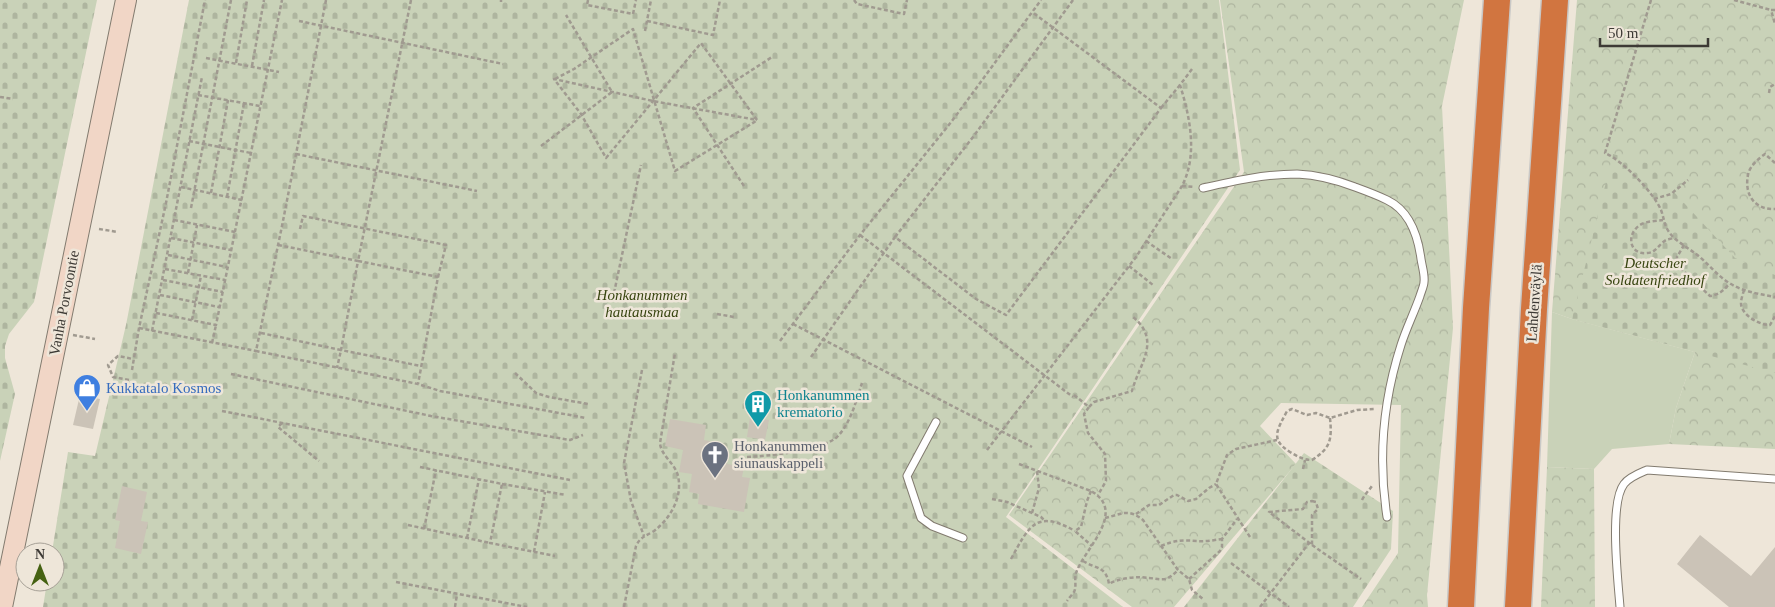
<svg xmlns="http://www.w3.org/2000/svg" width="1775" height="607" font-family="Georgia,serif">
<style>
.grass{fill:#c9d2b8}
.forest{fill:url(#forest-crowns)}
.cemetery{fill:url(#cemetery-stones)}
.building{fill:#cbc3b7}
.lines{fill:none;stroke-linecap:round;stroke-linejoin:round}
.service-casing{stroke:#827b6f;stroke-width:9}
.secondary-casing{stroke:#827b6f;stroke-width:22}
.motorway-casing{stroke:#c9c8c6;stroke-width:29}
.path{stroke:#a09a90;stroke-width:2.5;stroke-dasharray:4 2.5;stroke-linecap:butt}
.service{stroke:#fff;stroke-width:7}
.secondary{stroke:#f1d6c6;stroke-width:20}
.motorway{stroke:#d17540;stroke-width:26}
.labels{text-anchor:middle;stroke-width:5;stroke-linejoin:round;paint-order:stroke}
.park-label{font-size:15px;font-style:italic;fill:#384510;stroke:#eee6d9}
.street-label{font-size:15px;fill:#3d3a35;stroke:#eee6d9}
.shop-label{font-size:15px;fill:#366cbe;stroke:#eee6d9;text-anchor:start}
.culture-label{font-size:15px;fill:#0d838f;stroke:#eee6d9;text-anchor:start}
.worship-label{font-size:15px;fill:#5b616d;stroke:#eee6d9;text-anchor:start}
</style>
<defs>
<pattern id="forest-crowns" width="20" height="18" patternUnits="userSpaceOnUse" patternTransform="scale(1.25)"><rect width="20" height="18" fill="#c9d2b8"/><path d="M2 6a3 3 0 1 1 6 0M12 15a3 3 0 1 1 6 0" fill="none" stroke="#aeb59f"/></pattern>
<pattern id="cemetery-stones" width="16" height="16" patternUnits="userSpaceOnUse" patternTransform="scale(1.25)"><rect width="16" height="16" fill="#c9d2b8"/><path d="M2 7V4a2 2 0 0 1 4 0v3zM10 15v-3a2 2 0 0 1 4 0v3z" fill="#aeb59f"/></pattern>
</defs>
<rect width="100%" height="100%" fill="#eee6d9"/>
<polygon class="grass" points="1552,312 1572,319 1695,352 1676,408 1669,444 1612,449 1594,469 1547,467"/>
<g class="forest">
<polygon points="1220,0 1464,0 1442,106 1453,328 1427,595 1428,607 1362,607 1398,553 1401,405 1281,403 1260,426 1296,464 1174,607 1132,607 1009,515 1244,172"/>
<polygon points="1577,0 1775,0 1775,449 1669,444 1676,408 1695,352 1572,319 1552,312"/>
<polygon points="1547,467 1594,469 1595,607 1541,607"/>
</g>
<g class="cemetery">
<polygon points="0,0 97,0 34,302 9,334 5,346 5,358 15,394 0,461"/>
<polygon points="189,0 1219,0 1240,170 1006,517 1123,607 43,607 47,582 55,582 55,552 52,552 68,452 95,456 126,325"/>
<polygon points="1613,154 1647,163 1735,258 1775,275 1775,373 1572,319"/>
<polygon points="1304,453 1393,511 1391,549 1353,607 1184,607"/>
</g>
<g class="building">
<polygon points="80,395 100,399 93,429 73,425"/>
<polygon points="750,417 769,420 765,440 747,437"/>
<polygon points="670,419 706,425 704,440 710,441 706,460 744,467 742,477 750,478 744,512 698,504 699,494 689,492 692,474 679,472 683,450 665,446"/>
<polygon points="122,486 147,492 141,521 148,522 141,554 115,548 120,521 115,520"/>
<polygon points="1700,535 1751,576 1775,547 1775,607 1729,607 1677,564"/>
</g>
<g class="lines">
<defs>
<g id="service">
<path d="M1203,188c31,-7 62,-14 94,-14 20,1 40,6 58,13 11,4 22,8 32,13 23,11 31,36 34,59 1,7 4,16 3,23 0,4 -3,10 -4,14 -6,17 -14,33 -19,49 -18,56 -23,114 -14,172"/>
<polyline points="936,422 907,476 921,518 932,526 963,538"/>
<path d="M1620,607c-2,-26 -11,-104 4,-123 5,-7 16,-11 23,-14l128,9"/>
</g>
<polyline id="secondary" points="2,607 126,0"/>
<g id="motorway">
<polyline points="1461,607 1476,308 1497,0"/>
<polyline points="1518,607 1534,309 1555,0"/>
</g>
</defs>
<use href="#service" class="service-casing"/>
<use href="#secondary" class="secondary-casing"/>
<use href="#motorway" class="motorway-casing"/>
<g class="path">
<polyline points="326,0 282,226 256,351 418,384 440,391 586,418"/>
<polyline points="411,0 358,261 438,277 418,384"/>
<polyline points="501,0 501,2"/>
<polyline points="588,0 587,5 633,14 636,0"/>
<polyline points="854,0 857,4 904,14 907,0"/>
<path d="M1651,0l-46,153c17,7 49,40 56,57 3,8 3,15 8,22 6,9 18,15 27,22 12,9 22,23 35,30 13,8 29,10 44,13"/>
<polyline points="1734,0 1771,10"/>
<polyline points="1775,10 1771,10 1775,24"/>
<polyline points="299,21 503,64"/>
<polyline points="647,21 713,35 720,0"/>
<polyline points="645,31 651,0"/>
<polyline points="206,58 279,72"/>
<polyline points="236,63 247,0"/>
<polyline points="252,66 264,0"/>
<path d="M1192,69l-12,16c10,32 18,70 2,101l12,1"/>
<polyline points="555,79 574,69 633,29 675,171 756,121"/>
<polyline points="1769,93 1770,87 1775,84"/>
<polyline points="198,95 260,106"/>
<polyline points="0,97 13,99"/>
<polyline points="1161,108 1180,85"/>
<polyline points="757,120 701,43 606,158 581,114 554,79 653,101 757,120"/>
<polyline points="189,141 251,153"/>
<polyline points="541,146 612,92 566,15"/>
<polyline points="296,154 477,191"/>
<path d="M1775,163l-10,-9c-7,5 -16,13 -17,21 -4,20 7,35 27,34"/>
<polyline points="744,186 693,108 772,57"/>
<polyline points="181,187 242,200"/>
<polyline points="211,193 228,100"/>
<polyline points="227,197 244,103"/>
<polyline points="1654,199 1671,194 1688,180"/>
<polyline points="191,208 231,0"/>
<polyline points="174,220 235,232"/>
<path d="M1663,220c-7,1 -17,1 -23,5 -14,9 -11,30 7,28 9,0 12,-9 19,-13 2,-1 5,-1 7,-2"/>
<polyline points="99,229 118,232"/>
<polyline points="300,229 303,216 446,245 438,277"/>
<polyline points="860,235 1073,397"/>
<polyline points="895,237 973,137 1073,0"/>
<polyline points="171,238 231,250"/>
<polyline points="1146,241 1172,259"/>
<polyline points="278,245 358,261 341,350 421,366"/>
<path d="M1684,245l-7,12v8l33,31c9,-1 14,-6 19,-12"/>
<polyline points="168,255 227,267"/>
<polyline points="1129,266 1153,285"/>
<polyline points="165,269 225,280"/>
<polyline points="188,273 197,225"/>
<polyline points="163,280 223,292"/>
<path d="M1744,290c-1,4 -3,9 -3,13 0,12 18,22 29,22l5,-9"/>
<polyline points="614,293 641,165"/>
<polyline points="160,295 219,307"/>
<polyline points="156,313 216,325 282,0"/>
<polyline points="717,314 734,317"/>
<polyline points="192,320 201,276"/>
<polyline points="793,324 1032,447"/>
<polyline points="139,328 256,351"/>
<polyline points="152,331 202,77"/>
<polyline points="261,333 341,350 337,368"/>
<polyline points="73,335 95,339"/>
<polyline points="780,341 860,235 952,121 1041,0"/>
<polyline points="212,343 216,325"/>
<polyline points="811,357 895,237 976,299 1006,315 1161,108 1032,12"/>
<polyline points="132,370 139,328 166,203 205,0"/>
<polyline points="642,370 624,463 631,501 644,536"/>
<polyline points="515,373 536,393 549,397 588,404"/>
<polyline points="231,374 431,416 570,440 583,435"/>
<polyline points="129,380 113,377 108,365 118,356 133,359"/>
<polyline points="1074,395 1089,407 1084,414 1088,433 1105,454 1106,481 1098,495"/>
<path d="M1089,407l5,-5 38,-11c7,-27 30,-50 1,-74"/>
<polyline points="222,411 570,480"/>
<path d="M1330,418c2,21 1,30 -18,42 -9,0 -15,-4 -22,-8 -21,-13 -12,-23 -3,-41l5,-2 15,6 9,-2 14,5 27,-8 18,-1"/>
<polyline points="282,423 278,427 319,461"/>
<polyline points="987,450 1136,257 1182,186"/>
<path d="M747,457c20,-1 77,-6 91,-21 13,-14 18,-35 24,-53"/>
<path d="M1019,464l72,27c37,21 -7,58 -15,82 -2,6 1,13 -2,19 -2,3 -5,6 -7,9"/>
<polyline points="420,467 502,484 490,543 555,556"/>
<polyline points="1303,469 1305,460"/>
<polyline points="502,484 566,495"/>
<polyline points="1091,491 1087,501 1081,527 1075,531 1092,546"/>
<polyline points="992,499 1007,502 1041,517 1044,520"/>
<path d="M1362,500c4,-8 8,-10 11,-16"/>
<polygon points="1312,501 1316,502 1318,509 1312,515 1312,545 1269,512 1303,509 1307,502"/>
<polyline points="1032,513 1039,488 1037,471"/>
<polyline points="1136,514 1149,505 1159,505 1174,495 1177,495 1188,501 1196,499 1209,488 1216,484"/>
<path d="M1105,518c17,-4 23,-10 38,2l35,50 11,9 3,11 11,9"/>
<polyline points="408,525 490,543"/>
<polyline points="424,529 436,470"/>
<polyline points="1250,537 1216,484 1227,455 1236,449 1277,440"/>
<polyline points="467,538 479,479"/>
<polyline points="1312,545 1361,579"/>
<path d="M1161,546c15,-6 20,-6 36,-5 8,1 17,-1 25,-2"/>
<polyline points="534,552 545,492"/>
<path d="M1011,559c18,-33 25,-50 64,-28"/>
<path d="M1083,561c13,8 23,5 26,23 9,-6 29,-8 39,-6 6,0 11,2 17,1 5,-1 9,-5 13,-9"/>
<polyline points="1231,563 1289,607"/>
<polyline points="1189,579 1220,551 1222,547 1222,539 1237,519"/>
<polyline points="396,582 527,607"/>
<polyline points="455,607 457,594"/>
<path d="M624,607l12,-61c4,-9 10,-10 18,-15 16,-12 29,-34 24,-55 -3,-13 -17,-20 -18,-33l15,-90"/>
<polyline points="1260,607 1309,543"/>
</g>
<use href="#service" class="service"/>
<use href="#secondary" class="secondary"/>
<use href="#motorway" class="motorway"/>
</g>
<defs>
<symbol id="shop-pin" viewBox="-11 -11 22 30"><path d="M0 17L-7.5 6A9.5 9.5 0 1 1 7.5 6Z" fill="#3f7fe0" stroke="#eee6d9"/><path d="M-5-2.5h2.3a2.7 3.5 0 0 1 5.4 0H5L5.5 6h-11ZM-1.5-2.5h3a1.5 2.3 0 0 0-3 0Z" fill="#fff"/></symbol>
<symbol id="building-pin" viewBox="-11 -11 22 30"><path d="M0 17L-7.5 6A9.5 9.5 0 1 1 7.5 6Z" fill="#0f9aa8" stroke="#eee6d9"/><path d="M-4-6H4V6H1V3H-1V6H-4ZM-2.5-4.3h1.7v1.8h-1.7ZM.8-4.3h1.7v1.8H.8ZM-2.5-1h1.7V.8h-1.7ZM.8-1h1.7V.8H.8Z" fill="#fff"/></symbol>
<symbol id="church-pin" viewBox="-11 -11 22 30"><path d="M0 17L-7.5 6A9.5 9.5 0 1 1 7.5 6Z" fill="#6b7280" stroke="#eee6d9"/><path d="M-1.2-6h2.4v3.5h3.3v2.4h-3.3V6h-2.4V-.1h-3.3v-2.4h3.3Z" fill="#fff"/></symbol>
</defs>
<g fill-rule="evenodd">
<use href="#shop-pin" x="71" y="372" width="32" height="43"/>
<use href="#building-pin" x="742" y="388" width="32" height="43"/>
<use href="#church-pin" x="699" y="439" width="32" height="43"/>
</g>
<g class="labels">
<g class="park-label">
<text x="1655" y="268">Deutscher<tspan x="1655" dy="17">Soldatenfriedhof</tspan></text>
<text x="642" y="300">Honkanummen<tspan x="642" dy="17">hautausmaa</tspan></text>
</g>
<g class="street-label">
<text transform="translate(64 303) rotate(-79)" y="5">Vanha Porvoontie</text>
<text transform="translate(1534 303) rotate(-86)" y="5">Lahdenväylä</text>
</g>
<g class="shop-label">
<text x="106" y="393">Kukkatalo Kosmos</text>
</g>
<g class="culture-label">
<text x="777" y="400">Honkanummen<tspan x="777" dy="17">krematorio</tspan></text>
</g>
<g class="worship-label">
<text x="734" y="451">Honkanummen<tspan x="734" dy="17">siunauskappeli</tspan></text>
</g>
</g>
<g transform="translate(40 567)"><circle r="24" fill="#eee6d9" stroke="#a7a197"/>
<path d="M0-4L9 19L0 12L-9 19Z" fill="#456111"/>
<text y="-8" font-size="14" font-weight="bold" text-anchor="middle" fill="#3d3a35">N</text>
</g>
<path d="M1600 38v8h108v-8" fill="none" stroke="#3d3a35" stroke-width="2.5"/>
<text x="1608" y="38" font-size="15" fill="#3d3a35" stroke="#eee6d9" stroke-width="4" paint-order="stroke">50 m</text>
</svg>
